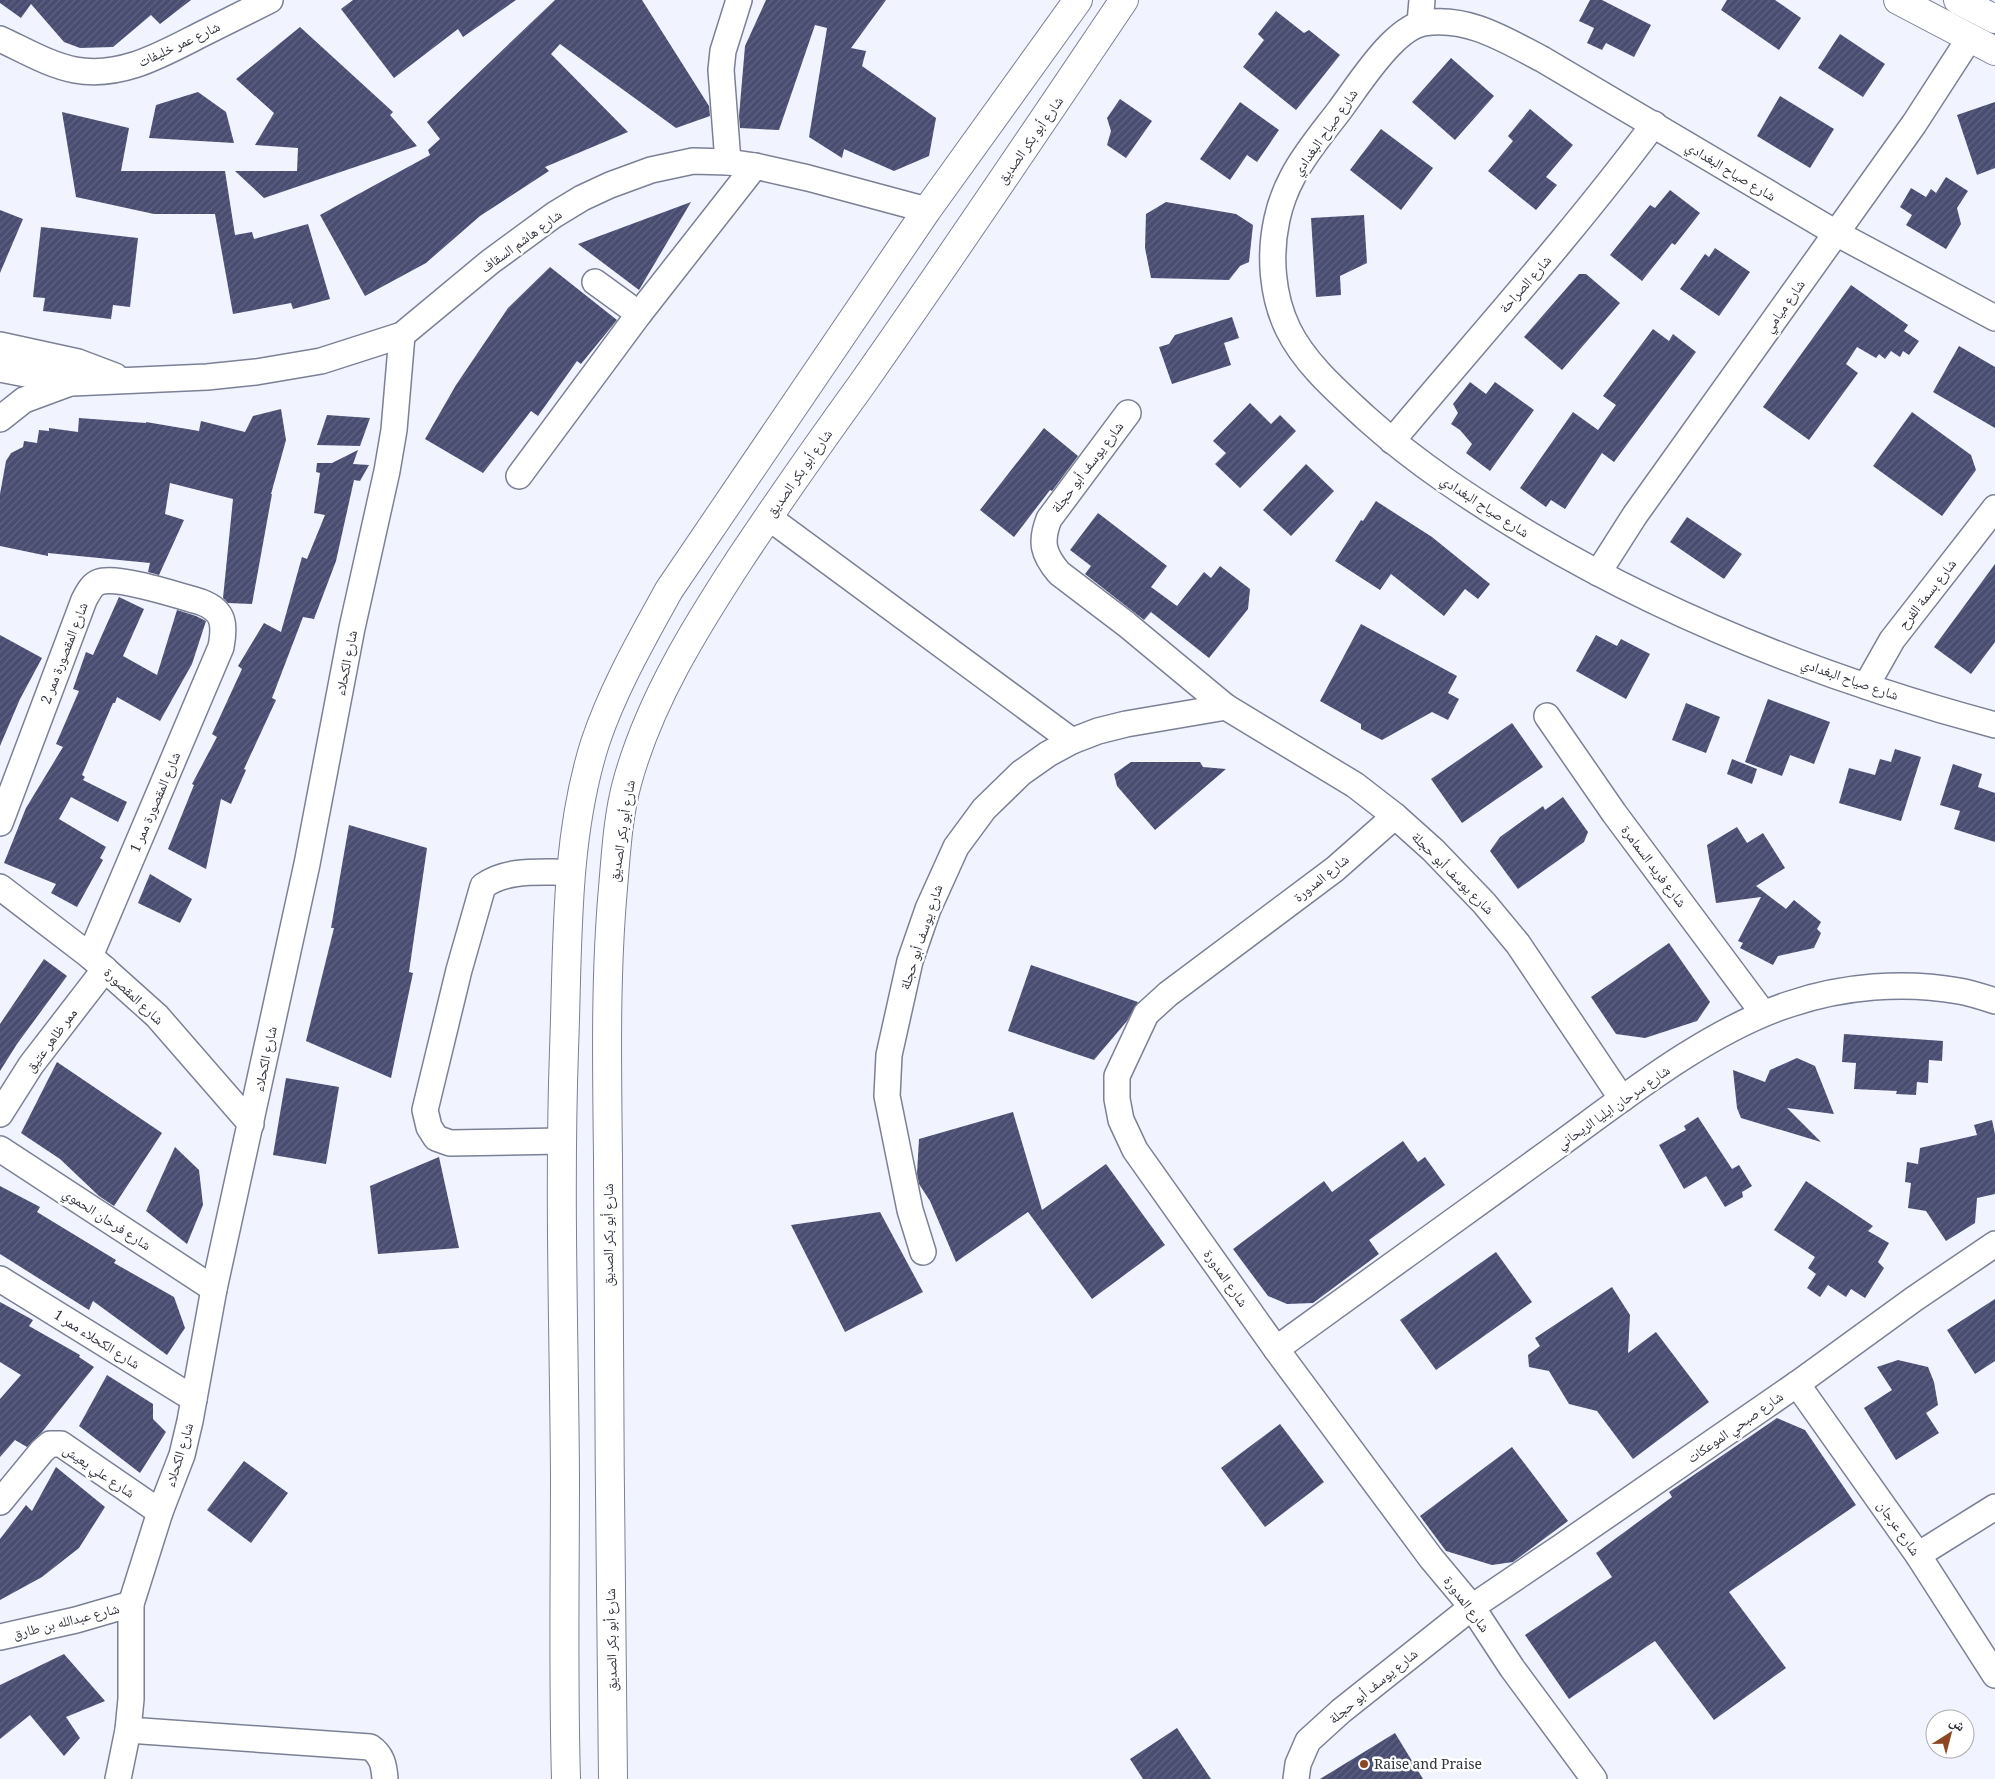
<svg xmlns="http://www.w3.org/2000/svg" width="1995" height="1779" font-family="Georgia,'Noto Naskh Arabic',serif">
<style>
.building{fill:url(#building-hatch)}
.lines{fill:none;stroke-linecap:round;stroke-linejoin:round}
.minor-casing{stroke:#7b8096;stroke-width:28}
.major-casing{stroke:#7b8096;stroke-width:30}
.minor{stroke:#fff;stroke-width:25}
.major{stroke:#fff;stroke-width:28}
.poi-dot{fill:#8e4723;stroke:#fff;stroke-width:2}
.labels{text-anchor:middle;stroke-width:5;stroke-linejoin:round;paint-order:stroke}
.street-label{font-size:14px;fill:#31333d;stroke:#fff}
.poi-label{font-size:14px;fill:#31333d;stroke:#fff;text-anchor:start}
</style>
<defs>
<pattern id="building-hatch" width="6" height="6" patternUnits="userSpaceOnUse" patternTransform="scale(1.25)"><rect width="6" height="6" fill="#484d71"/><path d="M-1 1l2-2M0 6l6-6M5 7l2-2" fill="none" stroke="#606482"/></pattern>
</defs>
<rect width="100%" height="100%" fill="#f1f4fe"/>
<g class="building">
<polygon points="0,0 191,0 160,24 151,15 113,47 80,48 64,42 31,4 21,18 0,3"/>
<polygon points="353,0 516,0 463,37 458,29 394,78 341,9"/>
<polygon points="555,0 642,0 709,106 710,116 676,128 560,44 551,54 628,132 545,167 549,171 480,216 426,263 365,296 320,215 430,155 428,150 440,139 427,122"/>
<polygon points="766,0 886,0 851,48 866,51 862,66 936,118 929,156 894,171 844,149 842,158 809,137 827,28 815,25 779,130 740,128 739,116 745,46"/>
<polygon points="1590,0 1602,0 1651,25 1634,57 1606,43 1602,50 1587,43 1594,28 1579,21"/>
<polygon points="1727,0 1775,0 1801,18 1779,50 1721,10"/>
<polygon points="1276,11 1304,33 1309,30 1340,55 1296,110 1243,67 1264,40 1258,34"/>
<polygon points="300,27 393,112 390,115 417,146 264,198 235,171 297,171 298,148 255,145 274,113 236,79"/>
<polygon points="1840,34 1885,64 1863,97 1818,68"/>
<polygon points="1451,58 1494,96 1455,140 1412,102"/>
<polygon points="198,92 226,112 234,143 149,138 156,105"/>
<polygon points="1780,96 1834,129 1810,168 1757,136"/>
<polygon points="1120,99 1152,121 1126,158 1107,145 1111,131 1107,118"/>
<polygon points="1240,102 1279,130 1257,162 1247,155 1230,180 1200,159"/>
<polygon points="1995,102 1995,168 1977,175 1957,115"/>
<polygon points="1530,109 1573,145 1546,177 1557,185 1536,210 1488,171 1513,141 1508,136"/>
<polygon points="62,112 129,128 121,171 225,171 235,235 252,232 254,239 308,224 330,299 293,309 291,303 233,314 215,214 154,214 76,197"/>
<polygon points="1381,129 1433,168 1401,210 1350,170"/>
<polygon points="1946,177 1968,191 1957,208 1961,224 1946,249 1906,225 1912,215 1900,207 1911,188 1926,197 1931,189 1936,193"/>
<polygon points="1670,190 1700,213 1675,245 1672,243 1642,281 1610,255 1650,205 1655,208"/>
<polygon points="691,202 639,290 578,244"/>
<polygon points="1166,202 1236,214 1253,225 1249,262 1240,266 1229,280 1151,278 1145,248 1146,214"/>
<polygon points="0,210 23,219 0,273"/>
<polygon points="1364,215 1367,263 1340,276 1341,295 1316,297 1311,218"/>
<polygon points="41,227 138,238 130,307 113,305 111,319 43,311 45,298 33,297"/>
<polygon points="1715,248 1750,272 1719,316 1680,289 1705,254 1709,257"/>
<polygon points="550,267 617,320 581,364 577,361 538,416 531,411 483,473 425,439 456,385 508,308"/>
<polygon points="1579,274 1586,274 1620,303 1562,370 1524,337"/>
<polygon points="1851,285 1908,325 1904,331 1919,341 1909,355 1903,351 1900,357 1891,351 1885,359 1879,354 1876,358 1857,347 1846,364 1858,373 1809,440 1763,407"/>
<polygon points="1232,317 1239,338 1224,343 1231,365 1172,384 1159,347 1169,344 1175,335"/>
<polygon points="1653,329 1669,341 1673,334 1696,352 1614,462 1602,453 1565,509 1551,500 1546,507 1520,488 1573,412 1598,430 1616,405 1603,396"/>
<polygon points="1959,346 1995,367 1995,428 1933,392"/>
<polygon points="1470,382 1486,394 1495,382 1534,410 1490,471 1466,453 1472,444 1460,430 1451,424 1458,413 1453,404"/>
<polygon points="1250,403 1271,424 1280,415 1296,431 1240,488 1215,464 1226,453 1213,441"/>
<polygon points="281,409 286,440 271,494 272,494 252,604 228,603 223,598 233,499 170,483 165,514 184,520 159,575 148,572 150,563 48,553 48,556 0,546 0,494 6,461 11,453 23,447 24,441 37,443 39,430 49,431 49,428 78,432 79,418 146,423 146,422 199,431 201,421 245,432 253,416"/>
<polygon points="1912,412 1971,455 1976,470 1942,516 1873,466"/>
<polygon points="327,415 370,418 360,446 317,445"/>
<polygon points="1044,428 1078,456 1052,491 1050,490 1014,537 980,510"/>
<polygon points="358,450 353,464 369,465 360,481 354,480 336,561 314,619 303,617 272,698 276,700 244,769 246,770 231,804 221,799 206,869 168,849 194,785 192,784 217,737 212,734 242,669 238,666 264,623 281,632 302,557 307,559 325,515 314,513 320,473 316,472 317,463 332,463"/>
<polygon points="1306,464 1334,491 1291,536 1263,510"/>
<polygon points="1376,501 1432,537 1490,584 1478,599 1465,589 1444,616 1391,574 1380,590 1335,561 1361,520 1363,521"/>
<polygon points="1098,513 1167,566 1151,587 1177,606 1204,572 1211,578 1220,566 1250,589 1248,609 1209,658 1151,612 1144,620 1085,574 1091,566 1070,550"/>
<polygon points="1687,517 1742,554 1724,579 1670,542"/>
<polygon points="1995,564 1995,642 1971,674 1934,647"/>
<polygon points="119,597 144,609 123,656 157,675 177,610 196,616 206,621 192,664 160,721 117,697 115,703 113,703 82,775 85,777 83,780 127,802 118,822 71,797 59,819 106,847 100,858 103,860 77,907 51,893 56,884 4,863 26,808 63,747 56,744 79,691 73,689 86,652 93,655"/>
<polygon points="1361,624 1457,676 1448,693 1459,699 1448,720 1432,712 1382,740 1361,729 1361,724 1320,701"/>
<polygon points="0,635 42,658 20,699 0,746"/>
<polygon points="1596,635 1617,646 1621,639 1650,654 1626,699 1576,671"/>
<polygon points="1768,699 1830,722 1814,764 1790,755 1782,776 1745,762"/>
<polygon points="1686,703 1720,717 1706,753 1672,740"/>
<polygon points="1512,723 1543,767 1462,823 1431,779"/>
<polygon points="1895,749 1921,757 1901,821 1839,803 1849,768 1875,775 1880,759 1891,762"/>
<polygon points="1732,759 1757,769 1752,784 1727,774"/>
<polygon points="1131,762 1200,762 1203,767 1226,769 1155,830 1117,786 1114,774"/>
<polygon points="1953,764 1982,774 1978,787 1995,793 1995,842 1954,829 1960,811 1940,805"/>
<polygon points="1563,797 1588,832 1584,842 1518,889 1490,851 1500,837 1543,806 1545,810"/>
<polygon points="349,825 427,848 409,972 413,973 391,1078 306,1041 334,928 331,928"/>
<polygon points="1737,827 1747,843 1763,833 1785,868 1756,886 1786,909 1794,900 1821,922 1817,929 1821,933 1814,948 1778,956 1773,965 1740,948 1743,943 1738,941 1761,897 1716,903 1707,845"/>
<polygon points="150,874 192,899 180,923 138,903"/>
<polygon points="1669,943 1710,1002 1697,1021 1645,1038 1616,1034 1591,997"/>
<polygon points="44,959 67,976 17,1044 0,1071 0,1024"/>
<polygon points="1031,965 1138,1002 1127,1021 1094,1060 1008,1031"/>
<polygon points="1844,1034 1943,1041 1942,1061 1929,1060 1928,1083 1917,1082 1916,1095 1896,1094 1897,1091 1854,1089 1856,1063 1842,1062"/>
<polygon points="1797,1058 1815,1066 1834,1114 1787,1108 1821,1142 1741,1118 1737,1108 1733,1070 1765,1082 1770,1070"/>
<polygon points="57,1062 162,1133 114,1206 99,1196 60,1159 21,1133"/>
<polygon points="286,1078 339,1087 326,1164 273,1155"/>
<polygon points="1013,1112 1042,1210 1106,1164 1165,1245 1092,1299 1028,1212 956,1262 930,1201 919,1184 917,1174 919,1139"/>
<polygon points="1698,1117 1732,1169 1739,1165 1752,1186 1742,1192 1743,1197 1725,1207 1706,1176 1684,1189 1659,1145 1686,1130 1684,1126"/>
<polygon points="1992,1120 1995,1134 1995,1194 1977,1198 1975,1223 1946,1241 1926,1211 1908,1208 1911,1183 1905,1182 1907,1162 1918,1164 1920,1148 1977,1135 1974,1125"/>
<polygon points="1403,1141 1418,1162 1425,1157 1445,1185 1369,1240 1379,1254 1313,1303 1287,1304 1268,1296 1233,1249 1324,1181 1332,1192"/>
<polygon points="175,1147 199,1170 203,1205 187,1244 146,1211"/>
<polygon points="439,1157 459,1248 378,1254 370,1186"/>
<polygon points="1806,1181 1873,1226 1868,1231 1889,1243 1878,1262 1884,1268 1865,1298 1851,1289 1846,1297 1828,1285 1820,1297 1807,1288 1816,1274 1808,1268 1815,1257 1774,1230"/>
<polygon points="0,1186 40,1207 37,1212 116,1260 114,1263 174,1297 185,1328 167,1355 93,1301 89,1310 0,1254"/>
<polygon points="880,1212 923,1292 845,1332 791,1225"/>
<polygon points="1496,1252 1532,1302 1436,1370 1400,1320"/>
<polygon points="1612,1287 1630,1315 1628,1353 1656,1332 1709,1402 1633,1459 1597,1411 1569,1404 1549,1371 1529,1367 1528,1355 1540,1346 1535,1338"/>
<polygon points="1995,1299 1995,1361 1975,1374 1947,1330"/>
<polygon points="0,1302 33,1320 29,1326 80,1355 79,1357 94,1367 42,1432 27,1447 15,1440 0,1457 0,1399 21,1375 0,1362"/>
<polygon points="1898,1360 1928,1367 1934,1382 1938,1405 1926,1413 1939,1433 1896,1460 1864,1408 1892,1390 1877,1367"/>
<polygon points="107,1375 153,1404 153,1419 166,1432 140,1473 79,1426"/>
<polygon points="1777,1418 1805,1430 1856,1505 1729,1592 1786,1668 1714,1720 1655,1641 1569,1699 1525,1635 1612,1577 1596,1553 1672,1497 1669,1492"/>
<polygon points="1280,1424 1324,1482 1265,1527 1221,1468"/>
<polygon points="1512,1447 1568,1521 1513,1562 1492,1565 1446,1551 1420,1516"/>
<polygon points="244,1461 288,1493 251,1543 207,1510"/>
<polygon points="56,1467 105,1507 79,1548 42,1577 0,1600 0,1539 26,1505 32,1511"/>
<polygon points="64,1654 105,1701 66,1717 80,1738 64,1756 30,1715 0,1739 0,1685"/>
<polygon points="1177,1728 1211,1779 1143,1779 1130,1759"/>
<polygon points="1395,1733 1423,1779 1320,1779"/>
</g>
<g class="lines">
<defs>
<g id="minor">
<polyline points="1420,23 1422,0"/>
<path d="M0,39c24,11 49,26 75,31 45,8 84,-14 123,-34 24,-12 48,-24 72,-36"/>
<polyline points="728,162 721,70 723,51 739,0"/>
<polyline points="595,282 639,314"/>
<path d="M1995,318l-159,-85 -294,-174c-37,-19 -74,-43 -118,-36 -12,2 -24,12 -33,21 -20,20 -35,44 -52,67 -16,21 -34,42 -46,65 -7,13 -13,29 -16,43 -8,36 -5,77 11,110 17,35 50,63 78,89 51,46 108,83 166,118 144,85 302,146 463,189"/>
<polyline points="0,345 78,362 115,376"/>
<polyline points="0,369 72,383 207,377 256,372 321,361 402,335 490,262 554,215 582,198 610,185 651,170 693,161 728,162 755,166 808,178 927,210"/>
<path d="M1128,413l-79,106c-9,23 -6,35 10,54l67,51 100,83 129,78 40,31 38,34 51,53 34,41 104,155"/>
<polyline points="0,419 24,400 70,383"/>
<path d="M1392,441c88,-105 180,-207 262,-317"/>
<polyline points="519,476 639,314 755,166"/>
<polyline points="768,517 1072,741"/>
<polyline points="1598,573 1635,515 1914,124 1969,39"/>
<polyline points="1866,686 1892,640 1995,508"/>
<polyline points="1547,716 1614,813 1763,1013"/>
<polyline points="1395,816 1335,869 1168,994 1146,1014 1117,1076 1117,1099 1121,1120 1135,1150 1276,1349 1431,1558 1472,1607 1512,1668 1594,1779"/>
<path d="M0,823l84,-223c4,-7 7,-15 15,-18 18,-7 81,14 102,20 24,9 24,23 20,45l-131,309"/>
<polyline points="0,887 90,956 157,1016 251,1124"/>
<polyline points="0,1114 31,1065 105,969"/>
<path d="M561,1141l-111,2 -14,-5 -7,-11 -4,-17 34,-140 24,-84c25,-18 58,-13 88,-14"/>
<polyline points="0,1149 214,1289"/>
<polyline points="923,1252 910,1210 887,1096 889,1055 910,961 928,909 956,847 984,809 1021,773 1048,754 1072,741 1098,731 1126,724 1226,707"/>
<polyline points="0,1279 194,1399"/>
<path d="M1276,1349c93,-67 187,-135 280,-202 69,-50 153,-117 234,-143 53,-18 114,-23 169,-13 12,2 24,6 36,10"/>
<polyline points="1797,1384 1918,1555 1995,1675"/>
<polyline points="0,1502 42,1451 50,1444 61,1444 160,1512"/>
<polyline points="1918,1555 1995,1507"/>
<polyline points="0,1637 76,1620 131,1604"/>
<path d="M128,1730l242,17c12,8 14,18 15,32"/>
<polyline points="118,1779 128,1730 131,1699 131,1604 160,1512 182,1455 190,1421 214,1289 307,864 352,628 387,471 394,430 402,335"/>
<polyline points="1296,1779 1298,1764 1308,1741 1341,1711 1472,1607 1561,1547 1797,1384 1914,1299 1995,1244"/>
</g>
<g id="major">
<polyline points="1898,0 1995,51"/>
<polyline points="1958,0 1995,19"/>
<path d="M566,1779c-3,-101 -1,-202 -1,-304 -1,-141 -6,-283 -1,-425 4,-102 0,-209 31,-307 18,-54 47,-104 74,-153l258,-380 151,-210"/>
<path d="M613,1779c-3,-207 -4,-413 -5,-620 -1,-90 -3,-181 5,-271 3,-35 5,-72 14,-105 22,-81 68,-155 113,-224 40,-60 80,-117 122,-175 89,-127 176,-256 262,-384"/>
</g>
</defs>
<use href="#minor" class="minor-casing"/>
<use href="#major" class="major-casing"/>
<use href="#minor" class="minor"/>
<use href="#major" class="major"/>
</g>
<circle class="poi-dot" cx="1364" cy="1764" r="5"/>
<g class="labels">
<g class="street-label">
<text transform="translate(179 44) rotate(-25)" y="5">شارع عمر خليفات</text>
<text transform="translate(1325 132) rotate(-55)" y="5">شارع صياح البغدادي</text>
<text transform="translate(1030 140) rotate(-55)" y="5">شارع أبو بكر الصديق</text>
<text transform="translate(1731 171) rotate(31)" y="5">شارع صياح البغدادي</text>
<text transform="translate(521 241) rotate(-36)" y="5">شارع هاشم السقاف</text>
<text transform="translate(1525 284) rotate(-49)" y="5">شارع الصراحة</text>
<text transform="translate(1784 306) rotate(-55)" y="5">شارع ميامي</text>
<text transform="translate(1087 467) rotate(-53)" y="5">شارع يوسف أبو حجلة</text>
<text transform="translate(799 473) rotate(-55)" y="5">شارع أبو بكر الصديق</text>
<text transform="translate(1485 506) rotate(33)" y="5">شارع صياح البغدادي</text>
<text transform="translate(1927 594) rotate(-52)" y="5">شارع بسمة الفرح</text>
<text transform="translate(64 653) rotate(-69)" y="5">شارع المقصورة ممر 2</text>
<text transform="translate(346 663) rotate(-79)" y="5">شارع الكحلاء</text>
<text transform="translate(1850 679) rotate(19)" y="5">شارع صياح البغدادي</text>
<text transform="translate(155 802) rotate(-67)" y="5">شارع المقصورة ممر 1</text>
<text transform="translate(622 831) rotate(-81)" y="5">شارع أبو بكر الصديق</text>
<text transform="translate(1654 866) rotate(53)" y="5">شارع فريد السمامرة</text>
<text transform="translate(1453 873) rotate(45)" y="5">شارع يوسف أبو حجلة</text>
<text transform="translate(1321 878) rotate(-39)" y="5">شارع المدورة</text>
<text transform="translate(921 937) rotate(-72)" y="5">شارع يوسف أبو حجلة</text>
<text transform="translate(134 996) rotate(43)" y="5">شارع المقصورة</text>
<text transform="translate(51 1040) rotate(-53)" y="5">ممر ظاهر عتيق</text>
<text transform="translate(265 1059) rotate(-78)" y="5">شارع الكحلاء</text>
<text transform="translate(1613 1107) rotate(-35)" y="5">شارع سرحان ايليا الريحاني</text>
<text transform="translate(107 1219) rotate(33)" y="5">شارع فرحان الحموي</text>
<text transform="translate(608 1235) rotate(-90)" y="5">شارع أبو بكر الصديق</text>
<text transform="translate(1226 1278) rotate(55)" y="5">شارع المدورة</text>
<text transform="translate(97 1339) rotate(32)" y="5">شارع الكحلاء ممر 1</text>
<text transform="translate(1735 1427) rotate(-35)" y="5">شارع صبحي الموعكات</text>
<text transform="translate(179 1455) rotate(-73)" y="5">شارع الكحلاء</text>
<text transform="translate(99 1471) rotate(34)" y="5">شارع علي يعيش</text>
<text transform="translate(1899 1528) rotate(55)" y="5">شارع عرجان</text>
<text transform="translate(1467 1604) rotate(53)" y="5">شارع المدورة</text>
<text transform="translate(66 1621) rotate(-14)" y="5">شارع عبدالله بن طارق</text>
<text transform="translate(611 1640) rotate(-91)" y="5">شارع أبو بكر الصديق</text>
<text transform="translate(1373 1686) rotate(-39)" y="5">شارع يوسف أبو حجلة</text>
</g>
<g class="poi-label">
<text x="1374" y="1769">Raise and Praise</text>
</g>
</g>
<g transform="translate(1950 1734) rotate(36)"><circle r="24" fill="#ffffff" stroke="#adadb1"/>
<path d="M0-4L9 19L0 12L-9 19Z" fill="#8e4723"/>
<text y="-8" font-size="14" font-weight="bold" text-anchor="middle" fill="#31333d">ش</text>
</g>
</svg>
